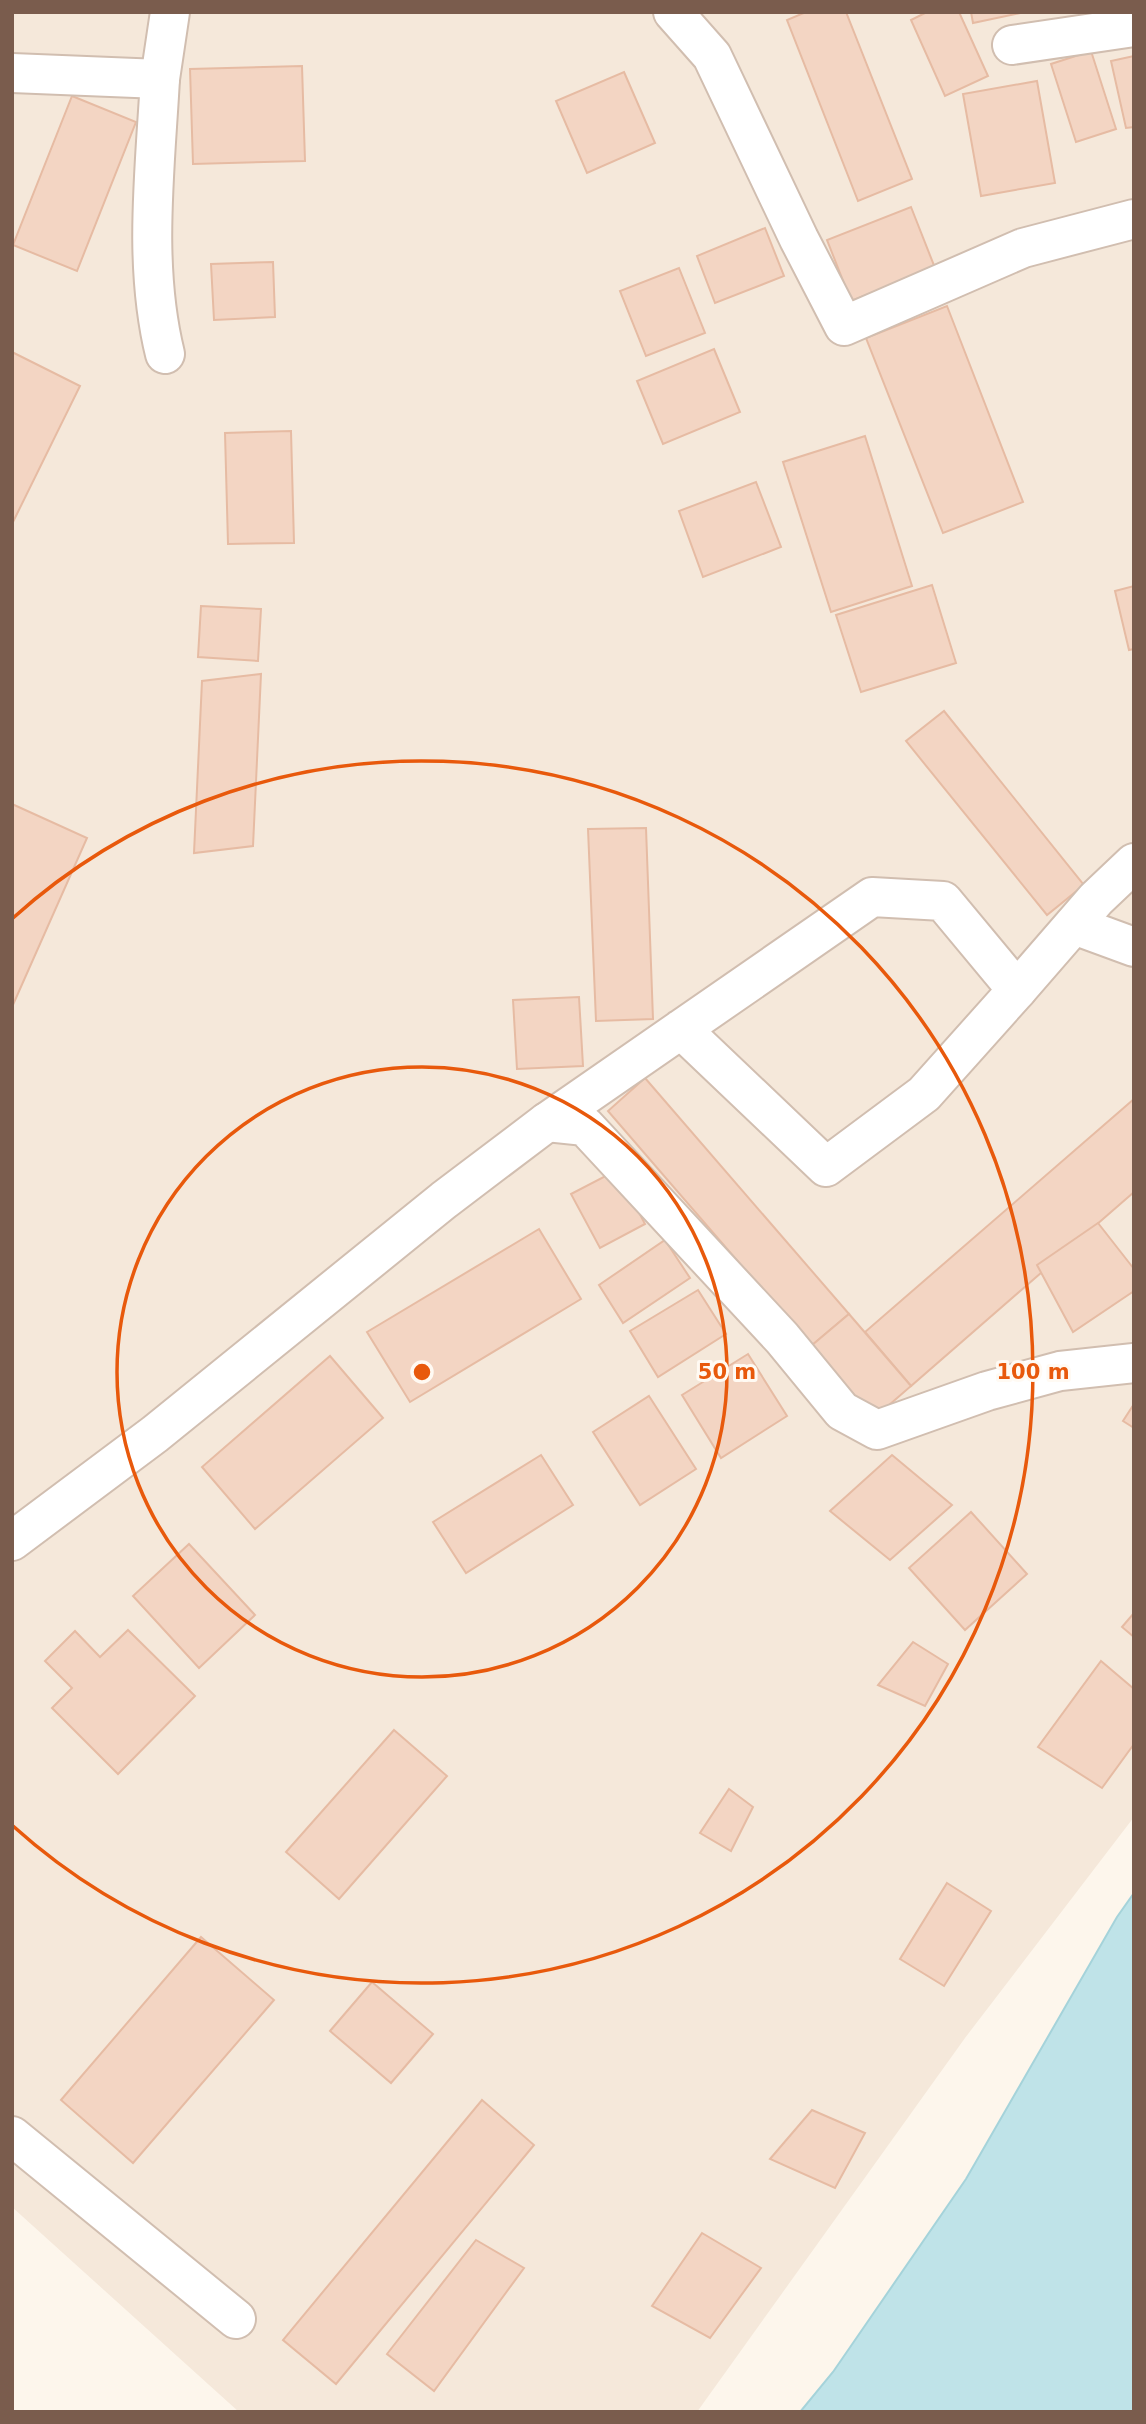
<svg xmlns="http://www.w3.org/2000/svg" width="1146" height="2424" font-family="'DejaVu Sans',sans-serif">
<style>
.residential{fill:#f5e8da}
.water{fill:#bfe3e8;stroke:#a5d3da;stroke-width:2}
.building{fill:#f3d5c3;stroke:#e6bba3;stroke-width:2}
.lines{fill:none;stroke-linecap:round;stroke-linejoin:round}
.minor-casing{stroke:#d1beb0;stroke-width:42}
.minor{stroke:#fff;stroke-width:38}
.ring{fill:none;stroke:#e8590c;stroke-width:3.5}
.centre{fill:#e8590c;stroke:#fffaf3;stroke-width:3.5}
.ring-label{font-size:21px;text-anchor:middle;font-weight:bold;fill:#e8590c;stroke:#fffaf3;stroke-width:6;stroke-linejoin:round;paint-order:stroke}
</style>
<rect width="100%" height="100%" fill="#fdf6ec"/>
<polygon class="residential" points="12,12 1134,12 1134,1817 965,2038 697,2412 239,2412 12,2207"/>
<polygon class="water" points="1134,1893 1134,2412 800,2412 833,2372 966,2179 1117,1917"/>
<g class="building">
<polygon points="806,12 846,12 912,179 858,201 787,20"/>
<polygon points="927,12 959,12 988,76 945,96 911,20"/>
<polygon points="971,12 1025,12 973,23"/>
<polygon points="1091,51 1116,129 1076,142 1051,64"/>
<polygon points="1134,56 1134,127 1126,128 1111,61"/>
<polygon points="302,66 305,161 193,164 190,69"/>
<polygon points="624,72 655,143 587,173 556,101"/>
<polygon points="1037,81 1055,183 981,196 963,94"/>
<polygon points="72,96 136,122 77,271 13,245"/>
<polygon points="911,207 935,268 851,301 827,240"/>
<polygon points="765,228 784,276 715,303 697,256"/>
<polygon points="273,262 275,317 214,320 211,264"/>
<polygon points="679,268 705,333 646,356 620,291"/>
<polygon points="947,306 1023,502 943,533 866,338"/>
<polygon points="714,349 740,412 663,444 637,381"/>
<polygon points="12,352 80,386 12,524"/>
<polygon points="291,431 294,543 228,544 225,433"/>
<polygon points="865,436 912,586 831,612 783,462"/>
<polygon points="756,482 781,547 703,577 679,511"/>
<polygon points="932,585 956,663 861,692 836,615"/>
<polygon points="1134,586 1134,649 1129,650 1115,591"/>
<polygon points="201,606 261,609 258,661 198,657"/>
<polygon points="261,674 253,846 194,853 202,681"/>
<polygon points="944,711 1084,885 1047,915 906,741"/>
<polygon points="12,804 87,838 12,1007"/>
<polygon points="646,828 653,1019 596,1021 588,829"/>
<polygon points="579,997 583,1066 517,1069 513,1000"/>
<polygon points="645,1078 849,1314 811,1346 608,1111"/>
<polygon points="1134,1099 1134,1192 911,1386 865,1332"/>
<polygon points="617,1170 645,1224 600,1248 571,1194"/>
<polygon points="1098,1223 1134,1269 1134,1291 1073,1332 1037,1265"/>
<polygon points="539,1229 581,1299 410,1402 367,1332"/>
<polygon points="665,1240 690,1278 623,1323 599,1285"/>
<polygon points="698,1290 726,1334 658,1377 630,1331"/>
<polygon points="849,1314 911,1386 874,1418 811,1346"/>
<polygon points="748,1354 787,1416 721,1458 682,1395"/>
<polygon points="330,1356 383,1418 255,1529 202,1467"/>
<polygon points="649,1396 696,1469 640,1505 593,1432"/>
<polygon points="1134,1404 1134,1428 1123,1421"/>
<polygon points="541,1455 573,1505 466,1573 433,1522"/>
<polygon points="892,1455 952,1505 890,1560 830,1511"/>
<polygon points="971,1512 1027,1574 965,1630 909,1568"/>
<polygon points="189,1544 255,1615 199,1668 133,1596"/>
<polygon points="1134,1613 1134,1637 1122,1627"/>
<polygon points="128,1630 195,1696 118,1774 52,1708 72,1688 45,1661 75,1631 100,1657"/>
<polygon points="913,1642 948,1664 925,1706 878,1685"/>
<polygon points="1101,1661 1134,1689 1134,1744 1102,1788 1038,1747"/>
<polygon points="394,1730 447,1776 339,1899 286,1852"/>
<polygon points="729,1789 753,1807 731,1851 700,1833"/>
<polygon points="947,1883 991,1911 944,1986 900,1959"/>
<polygon points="201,1937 274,2000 133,2163 61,2100"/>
<polygon points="372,1982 433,2034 391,2083 330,2031"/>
<polygon points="482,2100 534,2145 336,2384 283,2340"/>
<polygon points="812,2110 865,2133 835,2188 770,2159"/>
<polygon points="702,2233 761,2268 710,2338 652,2306"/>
<polygon points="476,2240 524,2268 434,2391 387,2354"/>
</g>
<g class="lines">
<defs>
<g id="minor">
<polyline points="673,12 712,56 799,239 844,326 1023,248 1134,219"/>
<polyline points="1012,45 1134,27"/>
<path d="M12,73l148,6c-5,91 -17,186 5,275"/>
<polyline points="160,79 170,12"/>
<polyline points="1074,925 1134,947"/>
<polyline points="1017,990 1096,899 1134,863"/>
<polyline points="547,1122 585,1126 782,1338 842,1411 877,1430 987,1391 1060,1371 1134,1363"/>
<polyline points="12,1541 155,1434 444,1200 547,1122 872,897 943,901 1017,990 924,1094 826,1167 681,1029"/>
<polyline points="12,2136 236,2319"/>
</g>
</defs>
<use href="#minor" class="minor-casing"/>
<use href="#minor" class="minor"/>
</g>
<g class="ring">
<circle cx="422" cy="1372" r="305"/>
<path d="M13 918A611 611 0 1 1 13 1826"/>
</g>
<circle cx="422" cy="1372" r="10" class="centre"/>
<g class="ring-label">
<text x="727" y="1379">50 m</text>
<text x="1033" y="1379">100 m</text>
</g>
<rect width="1146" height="2424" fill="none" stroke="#7a5c4d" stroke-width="28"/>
</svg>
